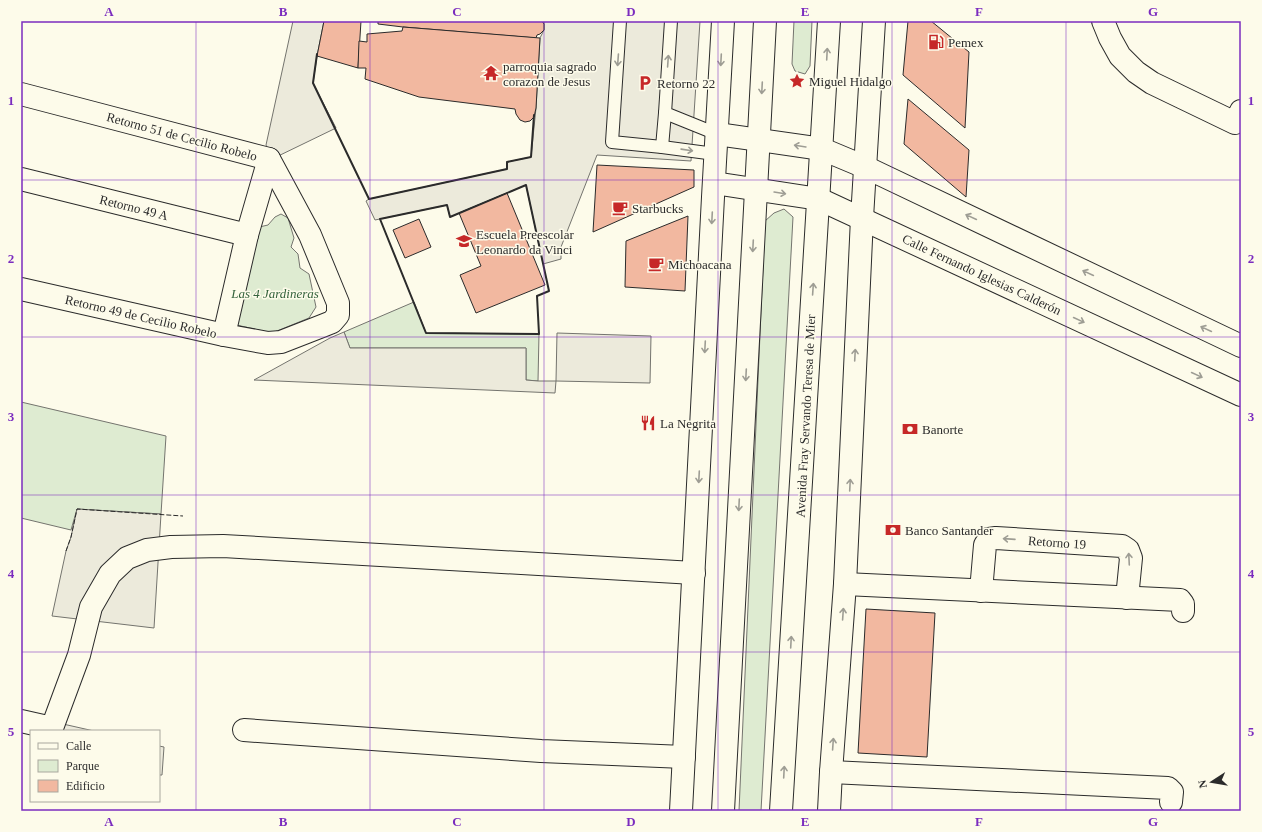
<svg xmlns="http://www.w3.org/2000/svg" width="1262" height="832" font-family="'Times New Roman',serif">
<style>
.green{fill:#deebd1;stroke:#74746e}
.parking{fill:#eceadb;stroke:#74746e}
.building{fill:#f2b8a0;stroke:#2b2b2b}
.lines{fill:none;stroke-linecap:round;stroke-linejoin:round}
.service-casing{stroke:#2b2b2b;stroke-width:14}
.minor-casing{stroke:#2b2b2b;stroke-width:24}
.tertiary-casing{stroke:#2b2b2b;stroke-width:24}
.primary-casing{stroke:#2b2b2b;stroke-width:24}
.service{stroke:#fdfbea;stroke-width:12}
.minor{stroke:#fdfbea;stroke-width:22}
.tertiary{stroke:#fdfbea;stroke-width:22}
.primary{stroke:#fdfbea;stroke-width:22}
.fence{stroke:#2b2b2b;stroke-width:1;stroke-dasharray:5 2;stroke-linecap:butt}
.wall{stroke:#2b2b2b;stroke-width:2}
.oneway{stroke:#9e9d94}
.grid{fill:none;stroke:#7b2cbf;stroke-width:1;stroke-opacity:0.55}
.labels{text-anchor:middle;stroke-width:3;stroke-linejoin:round;paint-order:stroke}
.poi-label{font-size:13px;fill:#2b2b2b;stroke:#fdfbea;text-anchor:start}
.street-label{font-size:13px;fill:#2b2b2b;stroke:#fdfbea}
.park-label{font-size:13px;font-style:italic;fill:#34623c;stroke:#fdfbea}
.neatline{fill:none;stroke:#7b2cbf;stroke-width:1.5}
.grid-label{font-size:13px;text-anchor:middle;font-weight:bold;fill:#7b2cbf}
</style>
<rect width="100%" height="100%" fill="#fdfbea"/>
<g class="green">
<polygon points="794,21 812,21 810,66 805,74 795,71 792,64"/>
<polygon points="784,209 793,217 761,811 739,811 765,221 774,213"/>
<polygon points="281,214 288,218 294,238 291,247 298,254 300,268 309,274 316,307 309,318 272,333 232,324 255,228 268,225 275,217"/>
<polygon points="414,302 426,333 539,334 538,381 526,380 526,348 350,348 344,332"/>
<polygon points="21,402 166,436 161,514 77,509 71,530 21,518"/>
</g>
<g class="parking">
<polygon points="293,21 324,21 317,56 313,83 336,128 272,159 266,145"/>
<polygon points="544,21 700,21 691,161 597,155 561,247 561,259 543,264 526,185 450,217 447,205 375,220 366,201 369,199 507,169 507,162 531,157 536,108 540,38 544,30"/>
<polygon points="344,332 350,348 526,348 526,380 538,381 556,381 557,333 651,336 650,383 556,381 555,393 254,380 330,338"/>
<polygon points="77,509 161,514 154,628 52,616 66,551 71,537"/>
<polygon points="63,724 94,731 62,731"/>
<polygon points="159,746 164,747 162,775 159,775"/>
</g>
<g class="building">
<polygon points="324,21 361,21 358,68 317,56"/>
<polygon points="378,21 542,21 544,24 544,30 540,34 537,35 536,38 403,27 378,24"/>
<polygon points="908,21 931,21 969,52 965,128 903,75"/>
<polygon points="403,27 540,38 536,108 534,117 530,121 525,122 520,120 516,114 515,109 419,97 365,79 366,68 358,68 359,41 367,42 367,34 402,31"/>
<polygon points="908,99 969,150 966,197 904,144"/>
<polygon points="597,165 694,170 694,187 593,232"/>
<polygon points="507,193 545,285 476,313 460,275 481,266 459,213"/>
<polygon points="688,216 685,291 625,287 626,241"/>
<polygon points="419,219 431,247 405,258 393,230"/>
<polygon points="866,609 935,613 927,757 858,753"/>
</g>
<g class="lines">
<defs>
<g id="service">
<polyline points="620,21 612,142 662,147 715,154"/>
<polyline points="671,21 665,113 717,134"/>
<polyline points="662,147 665,113"/>
</g>
<g id="minor">
<polyline points="1103,21 1110,38 1120,56 1136,72 1152,83 1235,123 1241,111"/>
<polyline points="21,94 269,159 310,235 338,303 338,315 332,322 322,326 281,342 268,343 224,335"/>
<polyline points="21,179 247,235"/>
<polyline points="21,289 224,335 247,235 269,159"/>
<polyline points="845,584 1180,600 1183,604 1183,611"/>
<polyline points="981,591 985,545 989,539 996,538 1122,546 1128,550 1131,558 1127,598"/>
<polyline points="21,721 52,728 79,655 91,607 110,574 127,558 147,550 171,547 223,546 694,573"/>
<polyline points="244,730 541,751 684,757"/>
<polyline points="831,772 1168,788 1172,792 1171,802"/>
</g>
<g id="tertiary">
<polyline points="717,134 822,149 865,167 1241,346"/>
<polyline points="714,183 819,199 1241,395"/>
<polyline points="681,811 713,197 723,21"/>
<polyline points="829,811 831,772 845,584 862,218 874,21"/>
</g>
<g id="primary">
<polyline points="723,811 765,21"/>
<polyline points="781,811 829,21"/>
</g>
</defs>
<use href="#service" class="service-casing"/>
<use href="#minor" class="minor-casing"/>
<use href="#tertiary" class="tertiary-casing"/>
<use href="#primary" class="primary-casing"/>
<use href="#service" class="service"/>
<use href="#minor" class="minor"/>
<use href="#tertiary" class="tertiary"/>
<use href="#primary" class="primary"/>
<polyline class="fence" points="66,551 71,537 77,509 183,516"/>
<g class="wall">
<polyline points="317,54 313,83 369,199 507,169 507,162 531,157 534,115"/>
<polygon points="526,185 549,291 537,296 539,334 426,333 380,219 447,205 450,217"/>
</g>
</g>
<defs><path id="oneway-shaft" d="M-6 0H5M1.5-3L5.5 0L1.5 3" fill="none" stroke-width="1.6" stroke-linecap="round" stroke-linejoin="round"/></defs>
<g class="oneway">
<use href="#oneway-shaft" transform="translate(827 54) rotate(-87)"/>
<use href="#oneway-shaft" transform="translate(618 60) rotate(94)"/>
<use href="#oneway-shaft" transform="translate(721 60) rotate(93)"/>
<use href="#oneway-shaft" transform="translate(668 61) rotate(-86)"/>
<use href="#oneway-shaft" transform="translate(762 88) rotate(93)"/>
<use href="#oneway-shaft" transform="translate(800 146) rotate(-171)"/>
<use href="#oneway-shaft" transform="translate(687 150) rotate(8)"/>
<use href="#oneway-shaft" transform="translate(780 193) rotate(9)"/>
<use href="#oneway-shaft" transform="translate(971 217) rotate(-155)"/>
<use href="#oneway-shaft" transform="translate(712 218) rotate(93)"/>
<use href="#oneway-shaft" transform="translate(753 246) rotate(93)"/>
<use href="#oneway-shaft" transform="translate(1088 273) rotate(-155)"/>
<use href="#oneway-shaft" transform="translate(813 289) rotate(-86)"/>
<use href="#oneway-shaft" transform="translate(1079 320) rotate(25)"/>
<use href="#oneway-shaft" transform="translate(1206 329) rotate(-155)"/>
<use href="#oneway-shaft" transform="translate(705 347) rotate(93)"/>
<use href="#oneway-shaft" transform="translate(855 355) rotate(-87)"/>
<use href="#oneway-shaft" transform="translate(746 375) rotate(93)"/>
<use href="#oneway-shaft" transform="translate(1197 375) rotate(25)"/>
<use href="#oneway-shaft" transform="translate(699 477) rotate(93)"/>
<use href="#oneway-shaft" transform="translate(850 485) rotate(-87)"/>
<use href="#oneway-shaft" transform="translate(739 505) rotate(93)"/>
<use href="#oneway-shaft" transform="translate(1009 539) rotate(-176)"/>
<use href="#oneway-shaft" transform="translate(1129 559) rotate(-93)"/>
<use href="#oneway-shaft" transform="translate(843 614) rotate(-86)"/>
<use href="#oneway-shaft" transform="translate(791 642) rotate(-87)"/>
<use href="#oneway-shaft" transform="translate(833 744) rotate(-86)"/>
<use href="#oneway-shaft" transform="translate(784 772) rotate(-87)"/>
</g>
<path class="grid" d="M196,21v790M370,21v790M544,21v790M718,21v790M892,21v790M1066,21v790M21,180h1220M21,337h1220M21,495h1220M21,652h1220"/>
<defs>
<symbol id="fuel-bare" viewBox="-9 -9 18 18"><path d="M-5.5-6h7V0h2V4h1.3V-2.5L3-4.5l.8-.8L6-3V5H2.5V1h-1V6h-7ZM-4.2-4.7v3.2H.2V-4.7Z" fill="#c62828" stroke="#fdfbea" stroke-width="2.5" paint-order="stroke"/></symbol>
<symbol id="temple-bare" viewBox="-9 -9 18 18"><path d="M0-6L5-2H3V0L6.5 2.5H4V6H1.5V3h-3V6H-4V2.5H-6.5L-3 0V-2H-5Z" fill="#c62828" stroke="#fdfbea" stroke-width="2.5" paint-order="stroke"/></symbol>
<symbol id="sight-bare" viewBox="-9 -9 18 18"><path d="M0-6L1.8-2.2L6-1.7L2.9 1.2L3.7 5.4L0 3.3L-3.7 5.4L-2.9 1.2L-6-1.7L-1.8-2.2Z" fill="#c62828" stroke="#fdfbea" stroke-width="2.5" paint-order="stroke"/></symbol>
<symbol id="parking-bare" viewBox="-9 -9 18 18"><path d="M-3.5-5.5H1a3.5 3.5 0 0 1 0 7H-1V5.5H-3.5ZM-1-3.4V-.6H.8a1.4 1.4 0 0 0 0-2.8Z" fill="#c62828" stroke="#fdfbea" stroke-width="2.5" paint-order="stroke"/></symbol>
<symbol id="cafe-bare" viewBox="-9 -9 18 18"><path d="M-5.5-4.5H6V0H3Q3 3.5 0 3.5H-2.5Q-5.5 3.5-5.5 0ZM3-3.2v2h1.7v-2ZM-6 4.5H4V6H-6Z" fill="#c62828" stroke="#fdfbea" stroke-width="2.5" paint-order="stroke"/></symbol>
<symbol id="school-bare" viewBox="-9 -9 18 18"><path d="M0-5L7-2L0 1L-7-2ZM-4 1L0 2.5L4 1V4Q0 6-4 4Z" fill="#c62828" stroke="#fdfbea" stroke-width="2.5" paint-order="stroke"/></symbol>
<symbol id="restaurant-bare" viewBox="-9 -9 18 18"><path d="M-5-6h1v4h1v-4h1v4h1v-4h1v5L-1.5 .5V6h-2V.5L-5-1ZM5-6V6H3V1.5H1.5Q1.5-4 5-6Z" fill="#c62828" stroke="#fdfbea" stroke-width="2.5" paint-order="stroke"/></symbol>
<symbol id="bank-bare" viewBox="-9 -9 18 18"><path d="M-6-4H6V4H-6ZM0-2.3a2.3 2.3 0 1 0 0 4.6a2.3 2.3 0 1 0 0-4.6Z" fill="#c62828" stroke="#fdfbea" stroke-width="2.5" paint-order="stroke"/></symbol>
</defs>
<g fill-rule="evenodd">
<use href="#fuel-bare" x="925" y="31" width="22" height="22"/>
<use href="#temple-bare" x="480" y="62" width="22" height="22"/>
<use href="#sight-bare" x="786" y="70" width="22" height="22"/>
<use href="#parking-bare" x="634" y="72" width="22" height="22"/>
<use href="#cafe-bare" x="609" y="197" width="22" height="22"/>
<use href="#school-bare" x="453" y="230" width="22" height="22"/>
<use href="#cafe-bare" x="645" y="253" width="22" height="22"/>
<use href="#restaurant-bare" x="637" y="412" width="22" height="22"/>
<use href="#bank-bare" x="899" y="418" width="22" height="22"/>
<use href="#bank-bare" x="882" y="519" width="22" height="22"/>
</g>
<g class="labels">
<g class="poi-label">
<text x="948" y="47">Pemex</text>
<text x="503" y="71">parroquia sagrado<tspan x="503" dy="15">corazon de Jesus</tspan></text>
<text x="809" y="86">Miguel Hidalgo</text>
<text x="657" y="88">Retorno 22</text>
<text x="632" y="213">Starbucks</text>
<text x="476" y="239">Escuela Preescolar<tspan x="476" dy="15">Leonardo da Vinci</tspan></text>
<text x="668" y="269">Michoacana</text>
<text x="660" y="428">La Negrita</text>
<text x="922" y="434">Banorte</text>
<text x="905" y="535">Banco Santander</text>
</g>
<g class="street-label">
<text transform="translate(182 136) rotate(15)" y="5">Retorno 51 de Cecilio Robelo</text>
<text transform="translate(134 207) rotate(14)" y="5">Retorno 49 A</text>
<text transform="translate(982 274) rotate(25)" y="5">Calle Fernando Iglesias Calderón</text>
<text transform="translate(141 316) rotate(13)" y="5">Retorno 49 de Cecilio Robelo</text>
<text transform="translate(805 416) rotate(-87)" y="5">Avenida Fray Servando Teresa de Mier</text>
<text transform="translate(1057 542) rotate(4)" y="5">Retorno 19</text>
</g>
<g class="park-label">
<text x="275" y="298">Las 4 Jardineras</text>
</g>
</g>
<rect width="1262" height="832" fill="none" stroke="#fdfbea" stroke-width="44"/>
<rect x="30" y="730" width="130" height="72" fill="#fdfbea" stroke="#a9a89e"/>
<rect x="38" y="743" width="20" height="6" fill="#fdfbea" stroke="#a9a89e"/>
<text x="66" y="750" font-size="12" fill="#2b2b2b">Calle</text>
<rect x="38" y="760" width="20" height="12" fill="#deebd1" stroke="#a9a89e"/>
<text x="66" y="770" font-size="12" fill="#2b2b2b">Parque</text>
<rect x="38" y="780" width="20" height="12" fill="#f2b8a0" stroke="#a9a89e"/>
<text x="66" y="790" font-size="12" fill="#2b2b2b">Edificio</text>
<g transform="translate(1212 782) rotate(258)" stroke="#fdfbea" stroke-width="3" paint-order="stroke">
<path d="M0-3L7 15L0 10L-7 15Z" fill="#2b2b2b"/>
<text y="-6" font-size="11" font-weight="bold" text-anchor="middle" fill="#2b2b2b">N</text>
</g>
<rect x="22" y="22" width="1218" height="788" class="neatline"/>
<g class="grid-label">
<text x="109" y="16">A</text>
<text x="283" y="16">B</text>
<text x="457" y="16">C</text>
<text x="631" y="16">D</text>
<text x="805" y="16">E</text>
<text x="979" y="16">F</text>
<text x="1153" y="16">G</text>
<text x="11" y="105">1</text>
<text x="1251" y="105">1</text>
<text x="11" y="263">2</text>
<text x="1251" y="263">2</text>
<text x="11" y="421">3</text>
<text x="1251" y="421">3</text>
<text x="11" y="578">4</text>
<text x="1251" y="578">4</text>
<text x="11" y="736">5</text>
<text x="1251" y="736">5</text>
<text x="109" y="826">A</text>
<text x="283" y="826">B</text>
<text x="457" y="826">C</text>
<text x="631" y="826">D</text>
<text x="805" y="826">E</text>
<text x="979" y="826">F</text>
<text x="1153" y="826">G</text>
</g>
</svg>
